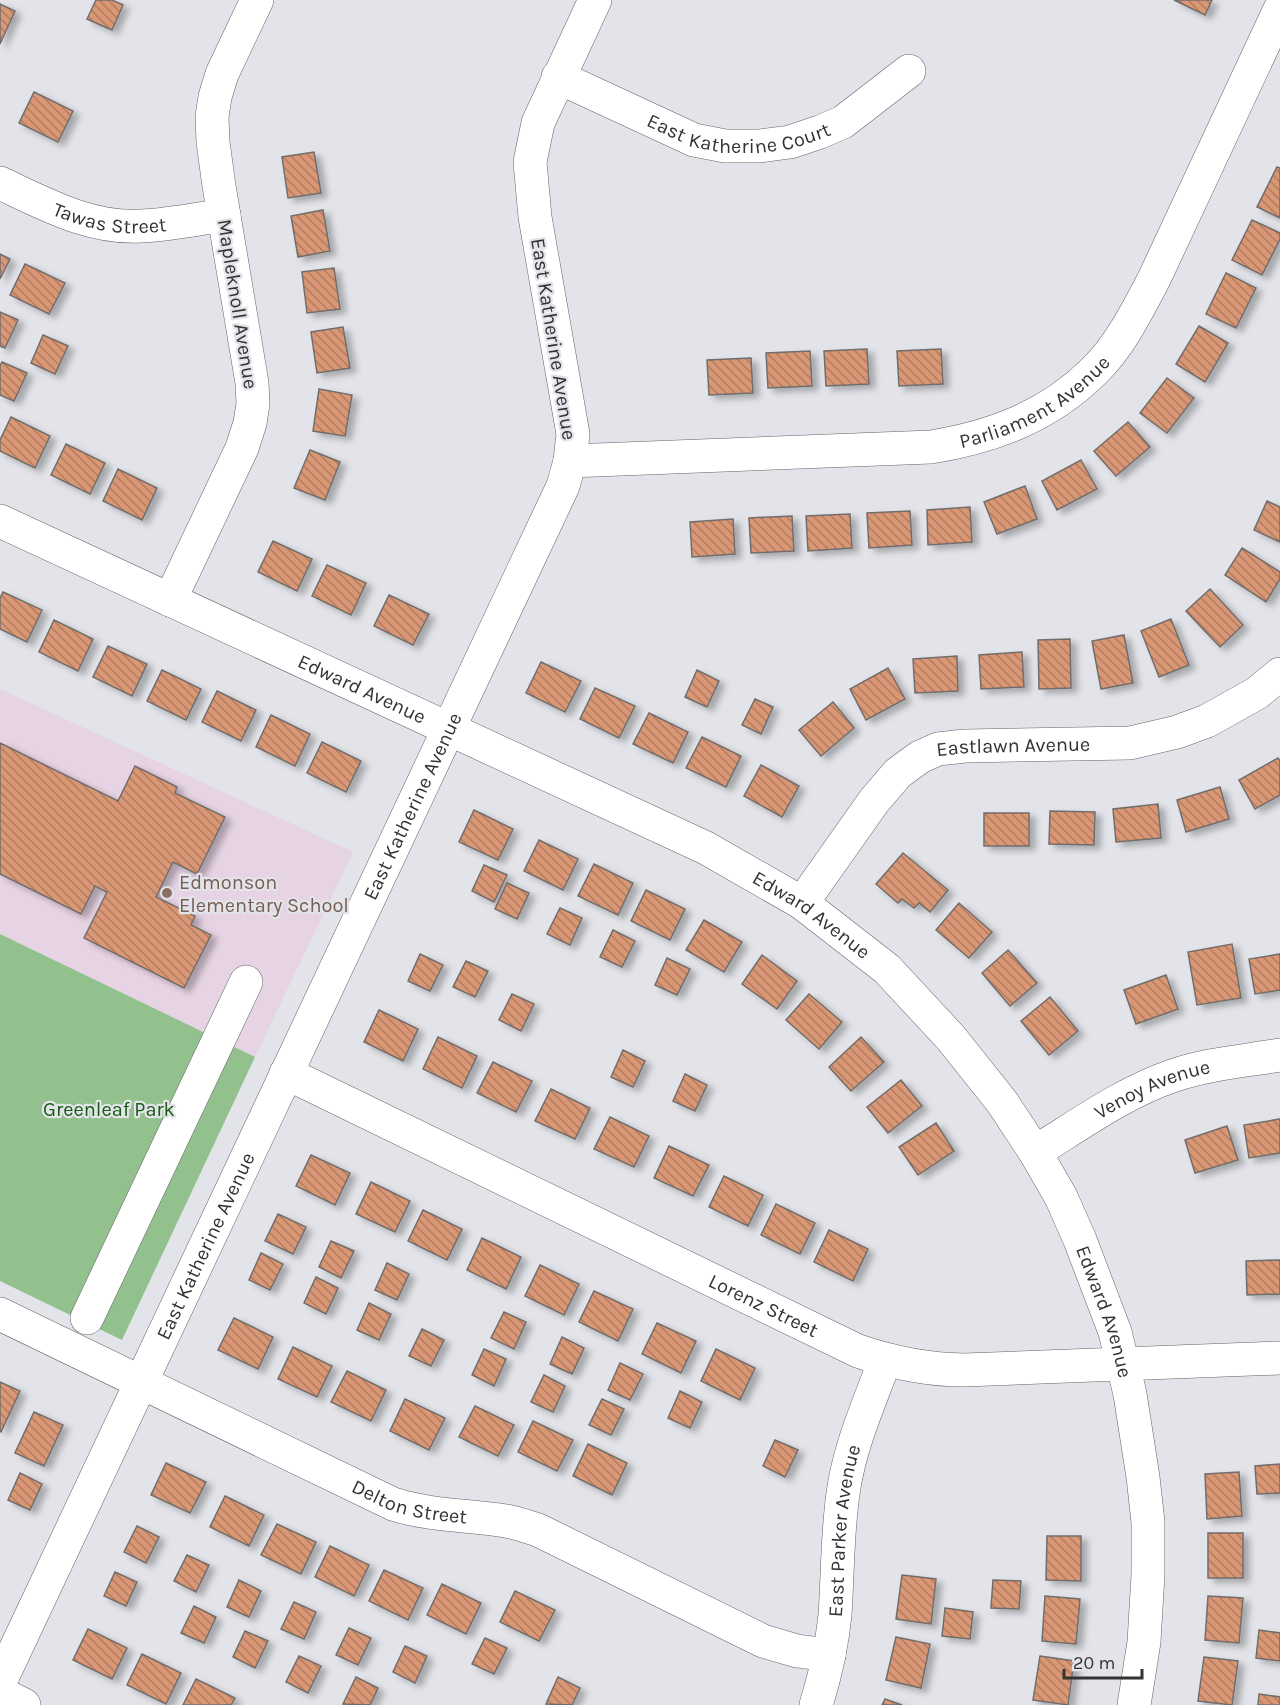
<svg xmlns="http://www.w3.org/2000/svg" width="1280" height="1705" font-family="Karla,sans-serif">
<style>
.education{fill:#e6d3e3}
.park{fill:#92c18d}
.building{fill:url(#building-back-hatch);stroke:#726d6b;stroke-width:1.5;filter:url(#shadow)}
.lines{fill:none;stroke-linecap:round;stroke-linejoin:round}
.minor-casing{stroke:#636468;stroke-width:34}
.minor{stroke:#fff;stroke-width:33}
.education-dot{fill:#8d6e63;stroke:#e2e4e9;stroke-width:2}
.labels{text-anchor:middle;stroke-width:4.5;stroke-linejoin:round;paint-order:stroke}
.street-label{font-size:20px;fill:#323335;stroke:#e2e4e9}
.education-label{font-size:20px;fill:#785e54;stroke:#e2e4e9;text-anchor:start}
.park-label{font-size:20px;fill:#155a11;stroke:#e2e4e9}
</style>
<defs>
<pattern id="building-back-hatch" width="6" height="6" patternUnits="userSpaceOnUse" patternTransform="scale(1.5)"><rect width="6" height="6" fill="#da9774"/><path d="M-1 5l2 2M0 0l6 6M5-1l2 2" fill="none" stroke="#b17c60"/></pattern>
<filter id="shadow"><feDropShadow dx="6" dy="4" stdDeviation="3" flood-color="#0004"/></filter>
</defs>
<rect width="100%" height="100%" fill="#e2e4e9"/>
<polygon class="education" points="0,689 353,852 255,1057 0,934"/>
<polygon class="park" points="0,934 255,1057 122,1340 0,1281"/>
<g class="building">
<polygon points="96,0 112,0 123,5 112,30 87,19"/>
<polygon points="1174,0 1212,0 1205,15"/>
<polygon points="0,4 15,11 0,44"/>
<polygon points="34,92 73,111 58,142 19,123"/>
<polygon points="314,152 321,193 288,198 282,157"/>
<polygon points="1277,167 1280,168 1280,218 1257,207"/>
<polygon points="323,210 330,251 298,257 291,216"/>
<polygon points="1252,220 1280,233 1280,239 1262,275 1232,260"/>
<polygon points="0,254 10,259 0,279"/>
<polygon points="25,264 65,283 49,314 10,295"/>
<polygon points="334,268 340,309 307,313 302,272"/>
<polygon points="1226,273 1256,288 1236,328 1206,314"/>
<polygon points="0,312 18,320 5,348 0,346"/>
<polygon points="1199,326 1228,343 1205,382 1176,364"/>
<polygon points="343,327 350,368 317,373 311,332"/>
<polygon points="43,335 68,346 55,374 31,363"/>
<polygon points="867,349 869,384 826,386 824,351"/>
<polygon points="941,349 943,384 899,386 897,351"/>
<polygon points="810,351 812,386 768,388 766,353"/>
<polygon points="751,358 753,393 709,395 707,360"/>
<polygon points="2,362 27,373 14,401 0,395 0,366"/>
<polygon points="1167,378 1194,398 1167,433 1140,413"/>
<polygon points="319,389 352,395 345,436 313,431"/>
<polygon points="11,417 50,436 35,468 0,451 0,440"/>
<polygon points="1128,422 1150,447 1116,476 1094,451"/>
<polygon points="66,444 105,463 90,494 51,475"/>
<polygon points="310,450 340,462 325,500 294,488"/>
<polygon points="1081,460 1097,489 1057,510 1042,481"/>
<polygon points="118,469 157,488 142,520 103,501"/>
<polygon points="1025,486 1037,519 997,534 984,502"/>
<polygon points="1267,501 1280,507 1280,542 1254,530"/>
<polygon points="970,507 972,542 928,545 927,510"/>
<polygon points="910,511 912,545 869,548 867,513"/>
<polygon points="850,514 852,548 808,551 806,516"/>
<polygon points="792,516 794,551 751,553 749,518"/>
<polygon points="733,519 735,554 692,557 690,522"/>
<polygon points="273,541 312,559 297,591 258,572"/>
<polygon points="1242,548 1280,572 1280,579 1266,602 1225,575"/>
<polygon points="327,565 366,583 351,615 312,596"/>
<polygon points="1210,589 1243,625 1220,647 1186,611"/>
<polygon points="3,592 42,610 27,642 0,629 0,598"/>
<polygon points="389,595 429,614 413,645 374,626"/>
<polygon points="1171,619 1189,665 1159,677 1141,631"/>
<polygon points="54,620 93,639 78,671 39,652"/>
<polygon points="1124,635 1133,683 1101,689 1092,641"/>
<polygon points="1070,639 1071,688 1039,689 1038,640"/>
<polygon points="108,646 147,664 132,696 93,677"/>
<polygon points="1022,652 1024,687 981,689 979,655"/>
<polygon points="957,656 958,691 915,693 913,659"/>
<polygon points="541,662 581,681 565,712 526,693"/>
<polygon points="888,668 905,699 866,720 850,689"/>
<polygon points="162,670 201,689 186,720 147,701"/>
<polygon points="697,670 719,681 707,707 685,697"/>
<polygon points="595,688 635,706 619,738 580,719"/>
<polygon points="217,691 256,710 241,741 202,722"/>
<polygon points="755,699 773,707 761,734 742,725"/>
<polygon points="833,702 854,728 821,756 799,730"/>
<polygon points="649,713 688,732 673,763 633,744"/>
<polygon points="271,715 310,734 295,766 256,747"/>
<polygon points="702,737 741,756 726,787 686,768"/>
<polygon points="322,742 361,761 346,792 307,773"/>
<polygon points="0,743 118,801 135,766 177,787 175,793 225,817 197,874 173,862 156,897 195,916 191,925 211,935 184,988 84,938 107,892 95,886 81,914 0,874"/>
<polygon points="1278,758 1280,761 1280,795 1255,809 1239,780"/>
<polygon points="761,765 799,786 782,817 744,796"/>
<polygon points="1220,787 1229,819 1186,832 1177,800"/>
<polygon points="1158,804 1161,838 1116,842 1113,809"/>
<polygon points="474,810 513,829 498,860 459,842"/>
<polygon points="1050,811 1095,812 1094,845 1049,844"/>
<rect x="984" y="813" width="45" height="33"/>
<polygon points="539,840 578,859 563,890 524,871"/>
<polygon points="903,853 948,890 930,912 919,903 914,908 902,899 898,903 876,884"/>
<polygon points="594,864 633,883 618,915 578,896"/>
<polygon points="484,865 507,875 494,902 472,891"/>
<polygon points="507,883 529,893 517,919 495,909"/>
<polygon points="646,890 685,909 670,940 631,921"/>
<polygon points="959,903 992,932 969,958 936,930"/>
<polygon points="560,908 582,918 570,945 547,934"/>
<polygon points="704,920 742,942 724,972 686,950"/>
<polygon points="613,930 635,941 622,967 600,957"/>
<polygon points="1232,944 1241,998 1197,1005 1188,952"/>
<polygon points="1008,950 1037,983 1010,1006 982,973"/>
<polygon points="420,954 443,965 430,991 408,981"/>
<polygon points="1280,954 1280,990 1255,994 1249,959"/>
<polygon points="762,955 797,981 777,1009 742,984"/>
<polygon points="667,958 690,969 677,995 655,985"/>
<polygon points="466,961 488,971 475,997 453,987"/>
<polygon points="1166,975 1178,1009 1136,1024 1124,990"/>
<polygon points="512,994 534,1004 521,1031 499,1020"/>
<polygon points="809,994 842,1022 819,1049 786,1020"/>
<polygon points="1050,997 1078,1031 1049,1055 1021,1021"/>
<polygon points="379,1010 418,1029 403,1061 364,1042"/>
<polygon points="438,1037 477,1056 462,1088 423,1069"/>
<polygon points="861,1037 884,1062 851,1091 829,1067"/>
<polygon points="623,1050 645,1061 633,1087 611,1077"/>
<polygon points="493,1062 532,1081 516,1112 477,1093"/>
<polygon points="685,1074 707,1085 695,1111 673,1101"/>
<polygon points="901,1080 922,1106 888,1133 867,1107"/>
<polygon points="551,1089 590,1108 575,1139 535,1121"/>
<polygon points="610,1117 649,1136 634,1167 594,1149"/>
<polygon points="1280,1119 1280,1153 1249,1158 1244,1125"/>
<polygon points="936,1123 954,1151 918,1175 899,1147"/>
<polygon points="1227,1126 1238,1160 1195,1173 1185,1140"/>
<polygon points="669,1146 709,1165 693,1196 654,1178"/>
<polygon points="311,1155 350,1173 335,1205 296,1186"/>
<polygon points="724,1176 763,1195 748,1226 709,1207"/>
<polygon points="371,1182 410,1201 395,1232 356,1214"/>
<polygon points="776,1204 815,1223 800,1254 761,1235"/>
<polygon points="423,1210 462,1229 447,1260 408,1241"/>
<polygon points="278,1214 306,1227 293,1254 265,1241"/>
<polygon points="829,1230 868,1249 853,1281 814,1262"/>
<polygon points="482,1238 521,1257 506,1289 467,1270"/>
<polygon points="331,1241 354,1251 341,1278 319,1267"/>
<polygon points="261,1253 283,1264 270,1290 249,1280"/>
<polygon points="1280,1260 1280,1294 1247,1295 1246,1261"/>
<polygon points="387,1263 409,1274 397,1300 375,1290"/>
<polygon points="540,1265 579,1284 564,1315 525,1296"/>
<polygon points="316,1277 338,1288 326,1314 304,1303"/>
<polygon points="594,1291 633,1309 618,1341 579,1322"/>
<polygon points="369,1303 391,1314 379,1340 357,1330"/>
<polygon points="504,1312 526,1322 514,1349 491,1338"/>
<polygon points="234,1318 273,1337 258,1369 218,1350"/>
<polygon points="657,1323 696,1341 681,1373 642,1354"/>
<polygon points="422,1329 444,1340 431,1366 409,1356"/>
<polygon points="562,1337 584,1348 572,1374 550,1364"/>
<polygon points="293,1347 332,1366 317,1397 278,1379"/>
<polygon points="484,1349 506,1359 494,1386 472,1375"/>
<polygon points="716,1349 755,1368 740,1400 701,1381"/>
<polygon points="620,1363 643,1374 630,1400 608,1390"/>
<polygon points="347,1371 386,1390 371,1421 331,1402"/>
<polygon points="544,1375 565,1386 553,1412 531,1402"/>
<polygon points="0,1382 20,1391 1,1432 0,1431"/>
<polygon points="680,1391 702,1402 690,1428 668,1418"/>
<polygon points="405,1399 445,1418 429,1450 390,1431"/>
<polygon points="602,1399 624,1409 611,1435 589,1425"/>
<polygon points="475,1406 514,1425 498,1456 459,1437"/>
<polygon points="34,1412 63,1425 44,1466 15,1453"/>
<polygon points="533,1421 573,1440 557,1471 518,1452"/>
<polygon points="775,1440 798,1450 785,1477 763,1466"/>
<polygon points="588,1444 627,1463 612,1495 573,1476"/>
<polygon points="166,1463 206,1482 190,1513 151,1495"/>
<polygon points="1280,1464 1280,1493 1257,1494 1255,1466"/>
<polygon points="1239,1472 1242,1516 1207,1519 1205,1474"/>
<polygon points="20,1473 42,1484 30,1510 8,1500"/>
<polygon points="225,1496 264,1515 249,1546 210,1527"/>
<polygon points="277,1524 316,1542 301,1574 261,1555"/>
<polygon points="137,1526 159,1537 146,1563 124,1552"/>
<rect x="1208" y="1533" width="35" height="45"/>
<polygon points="1047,1536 1081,1536 1081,1581 1046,1580"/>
<polygon points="330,1546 369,1565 354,1596 315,1577"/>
<polygon points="187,1555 209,1565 196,1592 174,1581"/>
<polygon points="384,1570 423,1588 408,1620 369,1601"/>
<polygon points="115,1572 137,1582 126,1606 104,1596"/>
<polygon points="902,1575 936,1579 931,1624 896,1619"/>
<polygon points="239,1580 261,1591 249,1617 227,1607"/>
<polygon points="993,1580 1021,1581 1019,1609 991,1608"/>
<polygon points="442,1584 481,1603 466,1634 427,1615"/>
<polygon points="515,1591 555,1610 539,1641 500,1622"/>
<polygon points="1045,1596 1080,1599 1076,1644 1042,1641"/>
<polygon points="1208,1596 1243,1598 1239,1643 1205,1640"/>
<polygon points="294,1602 316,1612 304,1639 281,1629"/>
<polygon points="194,1606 216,1617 204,1643 181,1633"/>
<polygon points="945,1608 973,1612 970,1639 942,1636"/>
<polygon points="349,1628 371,1638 358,1665 336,1655"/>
<polygon points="88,1629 127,1648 112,1679 73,1660"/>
<polygon points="1259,1630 1280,1633 1280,1661 1256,1658"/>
<polygon points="245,1631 268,1641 255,1668 233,1657"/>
<polygon points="896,1637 930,1644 921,1688 886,1680"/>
<polygon points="485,1638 507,1648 494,1674 472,1664"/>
<polygon points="405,1646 427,1656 415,1683 393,1672"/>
<polygon points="142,1654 181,1673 166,1704 127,1685"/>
<polygon points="299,1656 321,1666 308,1693 286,1682"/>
<polygon points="1040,1656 1074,1661 1068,1705 1033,1700"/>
<polygon points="1204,1657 1238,1661 1232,1705 1198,1701"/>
<polygon points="356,1677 378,1688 370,1705 343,1704"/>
<polygon points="558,1677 580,1688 572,1705 546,1704"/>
<polygon points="196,1679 235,1698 231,1705 183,1705"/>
<polygon points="1259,1694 1280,1697 1280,1705 1258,1705"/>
<polygon points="885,1699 902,1705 882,1705"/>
</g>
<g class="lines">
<defs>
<g id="minor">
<path id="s1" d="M558,77l136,63 31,6h34l31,-4 30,-10 23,-10 66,-51"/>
<path id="s2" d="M0,183c45,21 90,46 141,43 28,-1 56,-7 83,-11"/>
<path id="s3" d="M570,461l361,-14c62,-10 118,-31 163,-76 26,-25 43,-60 60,-92l126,-270"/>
<path id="s4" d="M0,521l706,327 96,55 85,66 64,69 51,64 33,50 26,45 19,43 35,92 15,62 13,83 5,45v53l-4,67 -10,63"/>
<polyline points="170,600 242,448 250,423 253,404 252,383 219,186 213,142 212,117 215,97 222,74 257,0"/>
<path id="s5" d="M802,903l72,-102 24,-28 22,-16 18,-8 27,-3 165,-3 47,-11 30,-11 50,-28 23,-19"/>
<path id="s6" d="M286,1073l572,278c36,12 69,19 106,19l316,-12"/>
<path id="s7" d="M1035,1152c44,-27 88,-59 137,-76 34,-12 72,-15 108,-21"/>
<path id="s8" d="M0,1314l393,190c37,12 75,11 113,17 11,2 22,6 32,9l225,111 34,10 32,4"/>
<polyline points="87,1318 246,982"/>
<path id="s9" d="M0,1682l563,-1196 7,-25 3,-27 -38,-217 -5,-55 8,-39 57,-123"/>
<polyline points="0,1693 24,1705"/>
<path id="s10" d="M816,1705c9,-29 16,-60 19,-90 3,-43 2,-86 9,-128 7,-44 26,-86 41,-127"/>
</g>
</defs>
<use href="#minor" class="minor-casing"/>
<use href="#minor" class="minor"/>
</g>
<circle class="education-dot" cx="167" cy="893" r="6"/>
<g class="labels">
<g class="street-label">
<text dy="7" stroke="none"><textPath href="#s1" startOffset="194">East Katherine Court</textPath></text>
<text dy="7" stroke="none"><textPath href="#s2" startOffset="117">Tawas Street</textPath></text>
<text transform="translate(238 304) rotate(81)" y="7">Mapleknoll Avenue</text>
<text transform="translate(554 339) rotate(81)" y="7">East Katherine Avenue</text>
<text dy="7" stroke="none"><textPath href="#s3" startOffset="476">Parliament Avenue</textPath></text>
<text dy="7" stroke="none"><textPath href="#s4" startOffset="399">Edward Avenue</textPath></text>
<text dy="7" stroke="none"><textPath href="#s5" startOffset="284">Eastlawn Avenue</textPath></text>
<text dy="7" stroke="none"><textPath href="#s9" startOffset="968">East Katherine Avenue</textPath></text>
<text dy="7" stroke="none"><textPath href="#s4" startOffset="903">Edward Avenue</textPath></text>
<text dy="7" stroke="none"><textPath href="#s7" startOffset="134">Venoy Avenue</textPath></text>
<text dy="7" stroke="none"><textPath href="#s9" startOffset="482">East Katherine Avenue</textPath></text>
<text dy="7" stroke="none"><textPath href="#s6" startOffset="531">Lorenz Street</textPath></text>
<text dy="7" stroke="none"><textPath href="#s4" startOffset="1407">Edward Avenue</textPath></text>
<text dy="7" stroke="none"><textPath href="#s8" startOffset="452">Delton Street</textPath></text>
<text dy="7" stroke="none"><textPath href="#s10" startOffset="177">East Parker Avenue</textPath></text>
</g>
<g class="education-label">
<text x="179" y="889">Edmonson<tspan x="179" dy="23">Elementary School</tspan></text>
</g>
<g class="park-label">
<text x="109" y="1116">Greenleaf Park</text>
</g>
</g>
<path d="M1064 1669v9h78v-9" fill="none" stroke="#323335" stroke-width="3"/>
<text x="1073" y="1669" font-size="18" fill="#323335" stroke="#e2e4e9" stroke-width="4.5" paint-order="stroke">20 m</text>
</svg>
